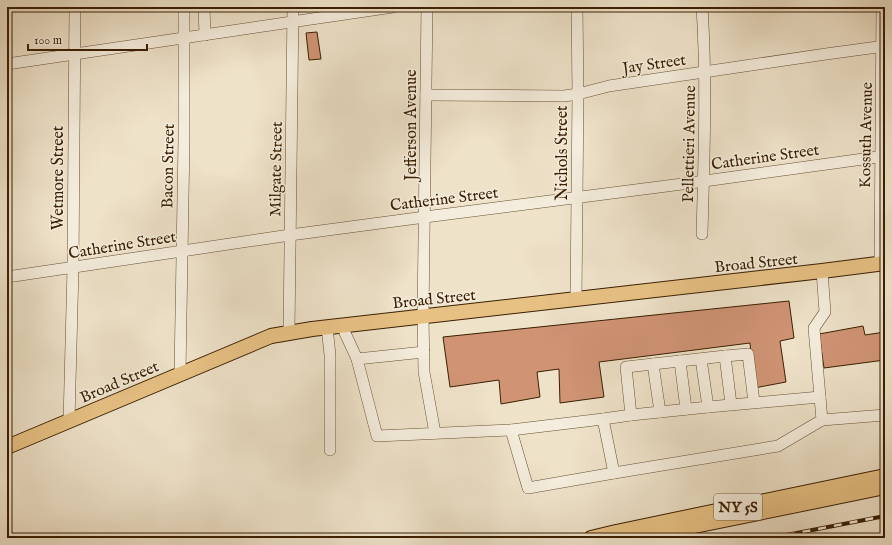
<svg xmlns="http://www.w3.org/2000/svg" width="892" height="545" font-family="'IM FELL English',serif">
<style>
.building{fill:#d09475;stroke:#3a1f02}
.lines{fill:none;stroke-linecap:round;stroke-linejoin:round}
.minor-casing{stroke:#675034;stroke-width:12}
.major-casing{stroke:#3a1f02;stroke-width:16}
.minor{stroke:#f4ecdc;stroke-width:11}
.major{stroke:#e7c184;stroke-width:14}
.rail-casing{stroke:#3a1f02;stroke-width:4}
.rail{stroke:#f4ecdc;stroke-width:2.5;stroke-dasharray:8;stroke-linecap:butt}
.labels{text-anchor:middle;stroke-width:3;stroke-linejoin:round;paint-order:stroke}
.shield{fill:#f4ecdc;stroke:#725c43;stroke-width:1}
.shield-label{font-size:15px;font-weight:bold;fill:#3a1f02}
.street-label{font-size:16px;fill:#3a1f02;stroke:#f4ecdc}
</style>
<rect width="100%" height="100%" fill="#eee2c9"/>
<filter id="stains"><feTurbulence type="fractalNoise" baseFrequency=".005" numOctaves="4"/><feColorMatrix values="0 0 0 0 .2 0 0 0 0 .09 0 0 0 0 .02 0 0 0 .5 -.17"/></filter>
<radialGradient id="worn" r=".72"><stop offset=".6" stop-color="#630" stop-opacity="0"/><stop offset="1" stop-color="#630" stop-opacity=".3"/></radialGradient>
<g class="building">
<polygon points="317,32 321,59 309,60 306,33"/>
<polygon points="789,301 794,338 780,341 786,382 754,388 750,343 599,362 604,397 560,403 559,369 537,372 540,397 501,404 499,380 450,387 443,337"/>
<polygon points="863,326 865,335 885,332 885,360 824,368 819,334"/>
</g>
<g class="lines">
<defs>
<g id="minor">
<polyline points="204,7 205,35"/>
<polyline points="427,7 423,316 424,372 435,433"/>
<path d="M702,7c5,75 2,151 0,227"/>
<polyline points="7,64 393,7"/>
<polyline points="426,95 564,96 578,94 609,86 826,54 885,46"/>
<polyline points="880,263 882,7"/>
<polyline points="7,277 290,235 425,217 690,183 885,156"/>
<polyline points="576,299 578,94 577,7"/>
<polyline points="343,325 345,333 357,359 424,352"/>
<polyline points="327,327 330,355 330,450"/>
<polyline points="289,332 293,7"/>
<polyline points="725,356 748,354 754,402"/>
<polyline points="357,359 377,436 511,430 603,419 631,415 708,407 820,397"/>
<polyline points="701,359 708,407"/>
<polyline points="680,361 686,409"/>
<polyline points="653,364 660,412"/>
<polyline points="180,373 184,140 184,7"/>
<polyline points="631,415 626,367 725,356 731,404"/>
<polyline points="603,419 614,473"/>
<polyline points="822,420 885,415"/>
<polyline points="69,421 73,268 75,7"/>
<polyline points="511,430 528,488 614,473 778,446 822,420 814,328 825,312 822,271"/>
</g>
<g id="major">
<polyline points="7,447 271,336 312,329 822,271 885,263"/>
<polyline points="591,538 616,532 885,476"/>
<polyline points="640,538 665,532 885,487"/>
</g>
</defs>
<use href="#minor" class="minor-casing"/>
<use href="#major" class="major-casing"/>
<use href="#minor" class="minor"/>
<use href="#major" class="major"/>
<defs>
<polyline id="rail" points="771,538 885,516"/>
</defs>
<use href="#rail" class="rail-casing"/>
<use href="#rail" class="rail"/>
</g>
<g class="labels">
<rect class="shield" x="714" y="494" width="48" height="26" rx="3"/>
<g class="shield-label">
<text x="738" y="512">NY 5S</text>
</g>
<g class="street-label">
<text transform="translate(654 63) rotate(-8)" y="6">Jay Street</text>
<text transform="translate(410 125) rotate(-90)" y="6">Jefferson Avenue</text>
<text transform="translate(865 135) rotate(-89)" y="6">Kossuth Avenue</text>
<text transform="translate(688 144) rotate(-89)" y="6">Pellettieri Avenue</text>
<text transform="translate(561 153) rotate(-90)" y="6">Nichols Street</text>
<text transform="translate(765 156) rotate(-8)" y="6">Catherine Street</text>
<text transform="translate(167 166) rotate(-89)" y="6">Bacon Street</text>
<text transform="translate(275 169) rotate(-89)" y="6">Milgate Street</text>
<text transform="translate(57 178) rotate(-90)" y="6">Wetmore Street</text>
<text transform="translate(444 198) rotate(-7)" y="6">Catherine Street</text>
<text transform="translate(122 244) rotate(-9)" y="6">Catherine Street</text>
<text transform="translate(756 262) rotate(-6)" y="6">Broad Street</text>
<text transform="translate(434 298) rotate(-6)" y="6">Broad Street</text>
<text transform="translate(119 381) rotate(-23)" y="6">Broad Street</text>
</g>
</g>
<rect width="892" height="545" fill="none" stroke="#eee2c9" stroke-width="24"/>
<rect x="8" y="8" width="876" height="529" fill="none" stroke="#3a1f02" stroke-width="2"/>
<rect x="12" y="12" width="868" height="521" fill="none" stroke="#3a1f02"/>
<path d="M28 44v6h119v-6" fill="none" stroke="#3a1f02" stroke-width="2"/>
<text x="34" y="44" font-size="12" fill="#3a1f02" stroke="#f4ecdc" stroke-width="3" paint-order="stroke">100 m</text>
<rect width="100%" height="100%" filter="url(#stains)"/>
<rect width="100%" height="100%" fill="url(#worn)"/>
</svg>
